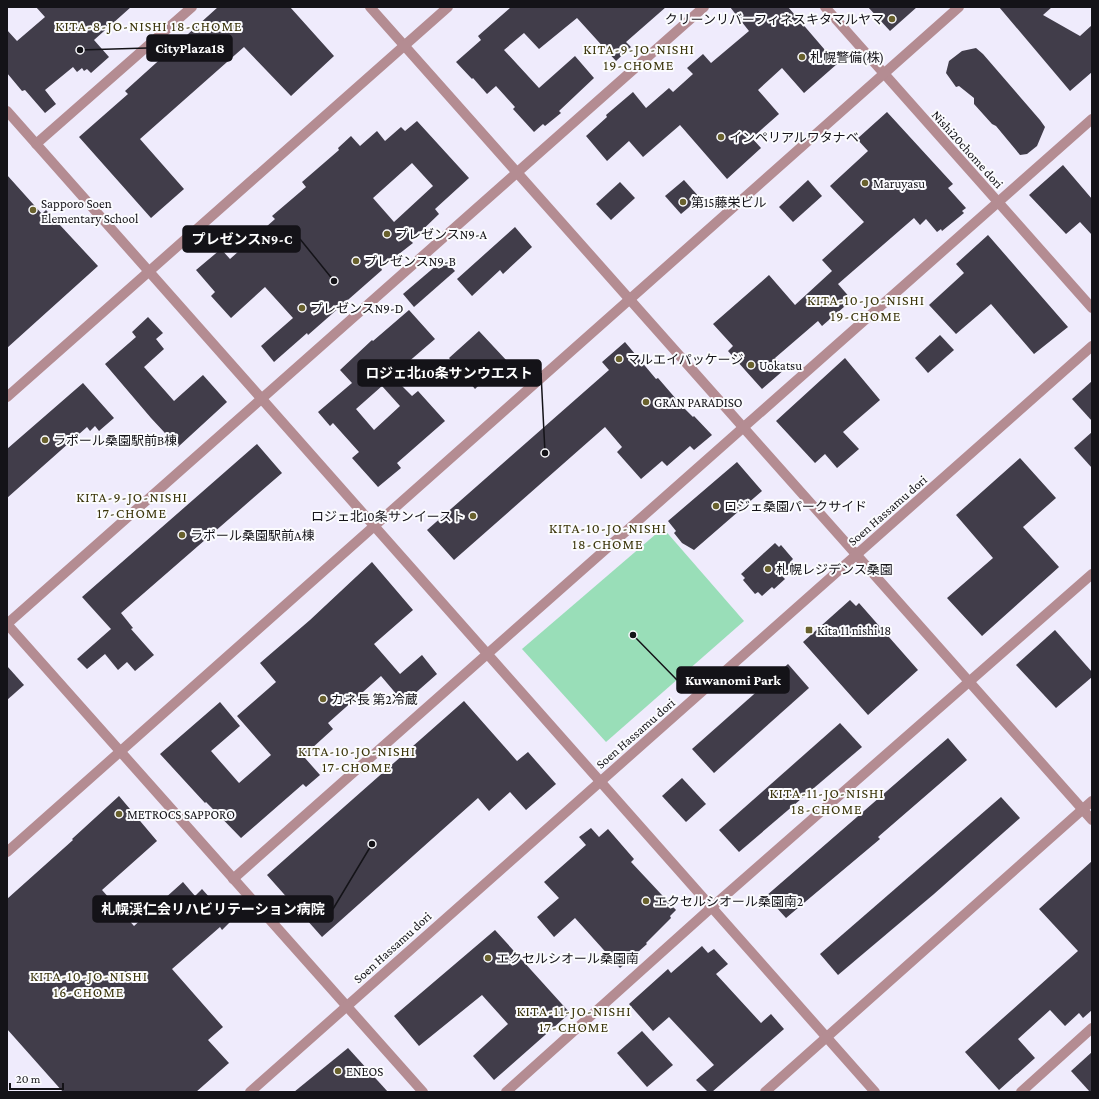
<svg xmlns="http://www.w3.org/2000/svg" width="1099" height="1099" font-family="'Crimson Pro','Noto Sans JP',serif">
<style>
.green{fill:#99deb8}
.building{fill:#413d4a;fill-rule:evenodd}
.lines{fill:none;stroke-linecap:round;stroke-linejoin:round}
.minor{stroke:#b48c92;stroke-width:10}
.poi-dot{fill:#69612d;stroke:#fbfbfe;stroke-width:1.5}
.labels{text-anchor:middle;stroke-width:4;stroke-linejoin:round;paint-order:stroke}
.poi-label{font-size:13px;fill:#141318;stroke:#fbfbfe;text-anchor:start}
.street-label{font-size:13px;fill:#141318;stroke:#fbfbfe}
.neighbourhood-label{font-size:14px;letter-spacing:1px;fill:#3a3409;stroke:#fbfbfe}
.leader{fill:none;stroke:#141318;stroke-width:1.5}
.callout-dot{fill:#141318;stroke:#fbfbfe;stroke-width:1.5}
.callout{fill:#141318;stroke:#141318;stroke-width:1.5}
.callout-label{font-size:14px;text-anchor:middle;font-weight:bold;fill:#fff}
</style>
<rect width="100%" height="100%" fill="#efebfc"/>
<polygon class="green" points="663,528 744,621 606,742 522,649"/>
<g class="building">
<polygon points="36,7 131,7 94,40 109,57 91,73 87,69 84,71 82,68 77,72 73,67 45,90 56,104 45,113 25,90 22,91 7,73 7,30 17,41 45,17"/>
<polygon points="218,7 290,7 334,56 291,96 244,47 140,139 184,189 151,218 79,137 128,94 125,91"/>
<polygon points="511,7 666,7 626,42 631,47 616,61 577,18 539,49 524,33 504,50 539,88 575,56 594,78 559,111 561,113 545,126 543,124 534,132 513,109 515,107 496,86 487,94 473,78 472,79 456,62 481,40 478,36"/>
<polygon points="730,7 788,7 837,64 804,93 782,68 758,90 779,114 752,138 761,148 727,179 680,125 643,157 629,141 607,161 586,136 607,117 606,115 633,92 646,108 669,88 673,92 693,74 687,68 703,54 711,63 749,31"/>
<polygon points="868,7 917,7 890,31"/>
<polygon points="999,7 1052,7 1043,15 1080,36 1092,25 1092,72 1070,91"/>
<polygon points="976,48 983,54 1040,120 1045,127 1037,146 1027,154 1020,155 996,126 992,124 974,104 974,98 959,86 956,87 946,73 949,61 962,51"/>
<polygon points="887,112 953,184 948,188 966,208 962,211 964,213 942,231 941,229 937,232 926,219 920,225 914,218 838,284 852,300 822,326 818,321 775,358 785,369 762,389 728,351 733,346 713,324 769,275 795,305 832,271 822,260 864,222 830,186 868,151 857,139"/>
<path d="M417,121l52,57 -34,31 4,5 -28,27 2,2 -32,25 1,2 -74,65 -1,-2 -33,29 -13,-16 32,-28 -28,-31 -34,31 -20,-22 4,-4 -19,-22 25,-21 9,10 45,-40 -3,-3 34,-29 -4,-5 37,-32 -1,-2 13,-12 9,10 17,-15 8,10 16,-14 4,4zM412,163l21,23 -39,36 -21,-24z"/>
<polygon points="1063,165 1092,199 1092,235 1080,222 1066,234 1029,195"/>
<polygon points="7,175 42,214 46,210 98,266 7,348"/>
<polygon points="684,180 700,198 681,214 665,196"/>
<polygon points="808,180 822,196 793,222 779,207"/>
<polygon points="620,182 635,198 611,220 596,204"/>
<polygon points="515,227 532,247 503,274 500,270 472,296 457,279"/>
<polygon points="988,235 1068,327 1034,354 991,304 956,334 929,305 964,273 956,264"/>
<polygon points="444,259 455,271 414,307 403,294"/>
<path d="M409,310l26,29 -43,37 20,20 6,-5 27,30 -48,42 4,5 -23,19 -26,-29 7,-6 -26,-29 -3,3 -12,-14 34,-29 -12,-13 32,-30 1,1zM382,386l18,20 -26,24 -18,-21z"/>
<polygon points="148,317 163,333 156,339 164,349 144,367 174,401 203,375 227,402 178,447 151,418 105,364 136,337 132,332"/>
<polygon points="479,331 507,361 482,385 480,384 475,389 449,358"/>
<polygon points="940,335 954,350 928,373 915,358"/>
<polygon points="625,342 656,379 658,378 683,407 693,417 694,416 712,435 694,450 690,446 667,466 662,461 641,479 617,452 622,447 605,427 454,560 427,530 609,370 602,362"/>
<polygon points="845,358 880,400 843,432 859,449 837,468 825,454 815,463 776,421"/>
<polygon points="1092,381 1092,421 1072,399"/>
<polygon points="83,383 114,418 99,431 95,426 90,431 87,427 7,498 7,449"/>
<polygon points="1092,432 1092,468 1074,448"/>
<polygon points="257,444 282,473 121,613 133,628 131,629 154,655 135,671 127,662 118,670 105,654 87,669 77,659 111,629 82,597"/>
<polygon points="1020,458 1056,498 1023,527 1059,567 982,636 947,598 993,558 956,515"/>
<polygon points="737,462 762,491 694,550 682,543 674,533 676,531 668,521"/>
<polygon points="775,543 779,547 781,545 793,559 791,561 796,565 783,577 785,579 774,589 772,587 762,596 758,592 755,594 743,580 745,578 741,574"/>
<polygon points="372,562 413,610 374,644 400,674 422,655 437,674 404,703 381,676 328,723 333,729 311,749 313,751 305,758 320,775 306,787 303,784 241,838 206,802 205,803 160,754 220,702 240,726 211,751 239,783 271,755 237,716 276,682 260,663 310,620"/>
<polygon points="850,600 856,606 859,603 918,670 868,715 803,642"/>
<polygon points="1055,630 1092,672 1092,677 1056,708 1016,665"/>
<polygon points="788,664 809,688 714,773 692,749"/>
<polygon points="7,666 24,685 7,700"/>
<polygon points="464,701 517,761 528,752 556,784 526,810 510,792 489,811 478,798 322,937 267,875"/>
<polygon points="840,723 862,747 739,852 719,830"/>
<polygon points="948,738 967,760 878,837 880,839 786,918 766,896"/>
<polygon points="682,778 706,804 686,822 662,796"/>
<polygon points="119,796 157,841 102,890 134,926 183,882 195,896 202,889 219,908 221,906 233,919 222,930 220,927 172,969 223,1027 208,1040 229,1063 196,1092 63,1092 7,1029 7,899 73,840 72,839"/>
<polygon points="1001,797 1020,818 934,894 838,975 820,954"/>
<polygon points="591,828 599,837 608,829 634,859 631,862 676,910 670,916 671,918 646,943 647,944 620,968 575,918 554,937 537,917 559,898 544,882 586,845 579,837"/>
<polygon points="1092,861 1092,1010 1083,1018 1079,1013 1065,1026 1050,1010 1018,1039 1035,1058 999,1090 965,1052 1078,951 1039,909"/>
<polygon points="495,930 570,1013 494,1080 473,1056 508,1024 482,995 419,1046 394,1016"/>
<polygon points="702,946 708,953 714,949 728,964 716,974 761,1023 771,1014 784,1029 712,1092 708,1092 696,1080 714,1065 669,1017 653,1031 629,1004 668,969 671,973"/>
<polygon points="642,1031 673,1065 647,1087 617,1053"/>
<polygon points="348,1048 388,1092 294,1092"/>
<polygon points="1092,1052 1092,1092 1090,1092 1071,1071"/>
</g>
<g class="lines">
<g class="minor">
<polyline points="370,7 1092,820"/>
<polyline points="825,7 1092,308"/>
<polyline points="7,111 875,1092"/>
<polyline points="36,144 192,7"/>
<polyline points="7,397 448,7"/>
<polyline points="7,624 704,7"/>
<polyline points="7,624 423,1092"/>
<polyline points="7,852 959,7"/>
<polyline points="233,879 1092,119"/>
<polyline points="250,1092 1092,346"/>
<polyline points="506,1092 712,907 1092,574"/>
<polyline points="765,1092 1092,801"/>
<polyline points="1021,1092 1092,1028"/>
</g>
</g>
<g class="poi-dot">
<circle cx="892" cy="19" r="4"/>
<circle cx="802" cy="57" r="4"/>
<circle cx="721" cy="137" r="4"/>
<circle cx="865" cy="183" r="4"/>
<circle cx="683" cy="202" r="4"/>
<circle cx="33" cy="210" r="4"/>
<circle cx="387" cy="234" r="4"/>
<circle cx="356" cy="261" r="4"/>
<circle cx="302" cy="308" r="4"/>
<circle cx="619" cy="359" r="4"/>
<circle cx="751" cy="365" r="4"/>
<circle cx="646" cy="402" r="4"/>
<circle cx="45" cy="440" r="4"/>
<circle cx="716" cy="506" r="4"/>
<circle cx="473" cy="516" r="4"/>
<circle cx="182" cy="535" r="4"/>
<circle cx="768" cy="569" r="4"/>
<rect x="805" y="626" width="8" height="8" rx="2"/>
<circle cx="323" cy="699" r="4"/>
<circle cx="119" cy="814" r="4"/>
<circle cx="646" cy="901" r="4"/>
<circle cx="488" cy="958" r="4"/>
<circle cx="338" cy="1071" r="4"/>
</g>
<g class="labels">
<g class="poi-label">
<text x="884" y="24" text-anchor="end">クリーンリバーフィネスキタマルヤマ</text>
<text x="810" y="62">札幌警備(株)</text>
<text x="729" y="142">インペリアルワタナベ</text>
<text x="873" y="188">Maruyasu</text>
<text x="691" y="207">第15藤栄ビル</text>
<text x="41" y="208">Sapporo Soen<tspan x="41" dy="15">Elementary School</tspan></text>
<text x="395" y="239">プレゼンスN9-A</text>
<text x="364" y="266">プレゼンスN9-B</text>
<text x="310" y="313">プレゼンスN9-D</text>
<text x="627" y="364">マルエイパッケージ</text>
<text x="759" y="370">Uokatsu</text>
<text x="654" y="407">GRAN PARADISO</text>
<text x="53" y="445">ラポール桑園駅前B棟</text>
<text x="724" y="511">ロジェ桑園パークサイド</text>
<text x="465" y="521" text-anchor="end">ロジェ北10条サンイースト</text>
<text x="190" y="540">ラポール桑園駅前A棟</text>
<text x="776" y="574">札幌レジデンス桑園</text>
<text x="817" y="635">Kita 11 nishi 18</text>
<text x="331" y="704">カネ長 第2冷蔵</text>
<text x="127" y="819">METROCS SAPPORO</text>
<text x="654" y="906">エクセルシオール桑園南2</text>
<text x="496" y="963">エクセルシオール桑園南</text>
<text x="346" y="1076">ENEOS</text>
</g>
<g class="street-label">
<text transform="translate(968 149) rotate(48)" y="5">Nishi20chome dori</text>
<text transform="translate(887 510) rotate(-41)" y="5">Soen Hassamu dori</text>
<text transform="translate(635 733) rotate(-41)" y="5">Soen Hassamu dori</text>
<text transform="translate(392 947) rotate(-42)" y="5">Soen Hassamu dori</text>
</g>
<g class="neighbourhood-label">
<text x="149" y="31">KITA-8-JO-NISHI 18-CHOME</text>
<text x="639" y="54">KITA-9-JO-NISHI<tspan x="639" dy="16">19-CHOME</tspan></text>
<text x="866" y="305">KITA-10-JO-NISHI<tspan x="866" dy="16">19-CHOME</tspan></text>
<text x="132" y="502">KITA-9-JO-NISHI<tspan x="132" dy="16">17-CHOME</tspan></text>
<text x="608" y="533">KITA-10-JO-NISHI<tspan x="608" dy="16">18-CHOME</tspan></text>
<text x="357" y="756">KITA-10-JO-NISHI<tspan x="357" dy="16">17-CHOME</tspan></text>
<text x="827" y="798">KITA-11-JO-NISHI<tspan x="827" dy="16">18-CHOME</tspan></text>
<text x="89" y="981">KITA-10-JO-NISHI<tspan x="89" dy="16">16-CHOME</tspan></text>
<text x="574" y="1016">KITA-11-JO-NISHI<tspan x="574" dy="16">17-CHOME</tspan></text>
</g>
</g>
<path class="leader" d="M80 50L147 48M334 281L300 239M545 453L541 373M633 635L677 680M372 844L333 909"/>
<g class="callout-dot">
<circle cx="80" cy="50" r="4"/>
<circle cx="334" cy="281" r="4"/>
<circle cx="545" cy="453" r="4"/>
<circle cx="633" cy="635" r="4"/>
<circle cx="372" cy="844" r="4"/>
</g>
<g class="callout">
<rect x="147" y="35" width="85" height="26" rx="4"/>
<rect x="183" y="226" width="117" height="26" rx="4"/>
<rect x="358" y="360" width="183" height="26" rx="4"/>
<rect x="677" y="667" width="112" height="26" rx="4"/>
<rect x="93" y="896" width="240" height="26" rx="4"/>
</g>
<g class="callout-label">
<text x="190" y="53">CityPlaza18</text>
<text x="242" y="244">プレゼンスN9-C</text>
<text x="449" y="378">ロジェ北10条サンウエスト</text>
<text x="733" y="685">Kuwanomi Park</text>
<text x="213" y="914">札幌渓仁会リハビリテーション病院</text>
</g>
<rect width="1099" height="1099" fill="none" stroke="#141318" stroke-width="16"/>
<path d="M10 1083v6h53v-6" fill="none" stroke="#141318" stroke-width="2"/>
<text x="16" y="1083" font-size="12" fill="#141318" stroke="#fbfbfe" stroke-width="3" paint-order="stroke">20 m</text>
</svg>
